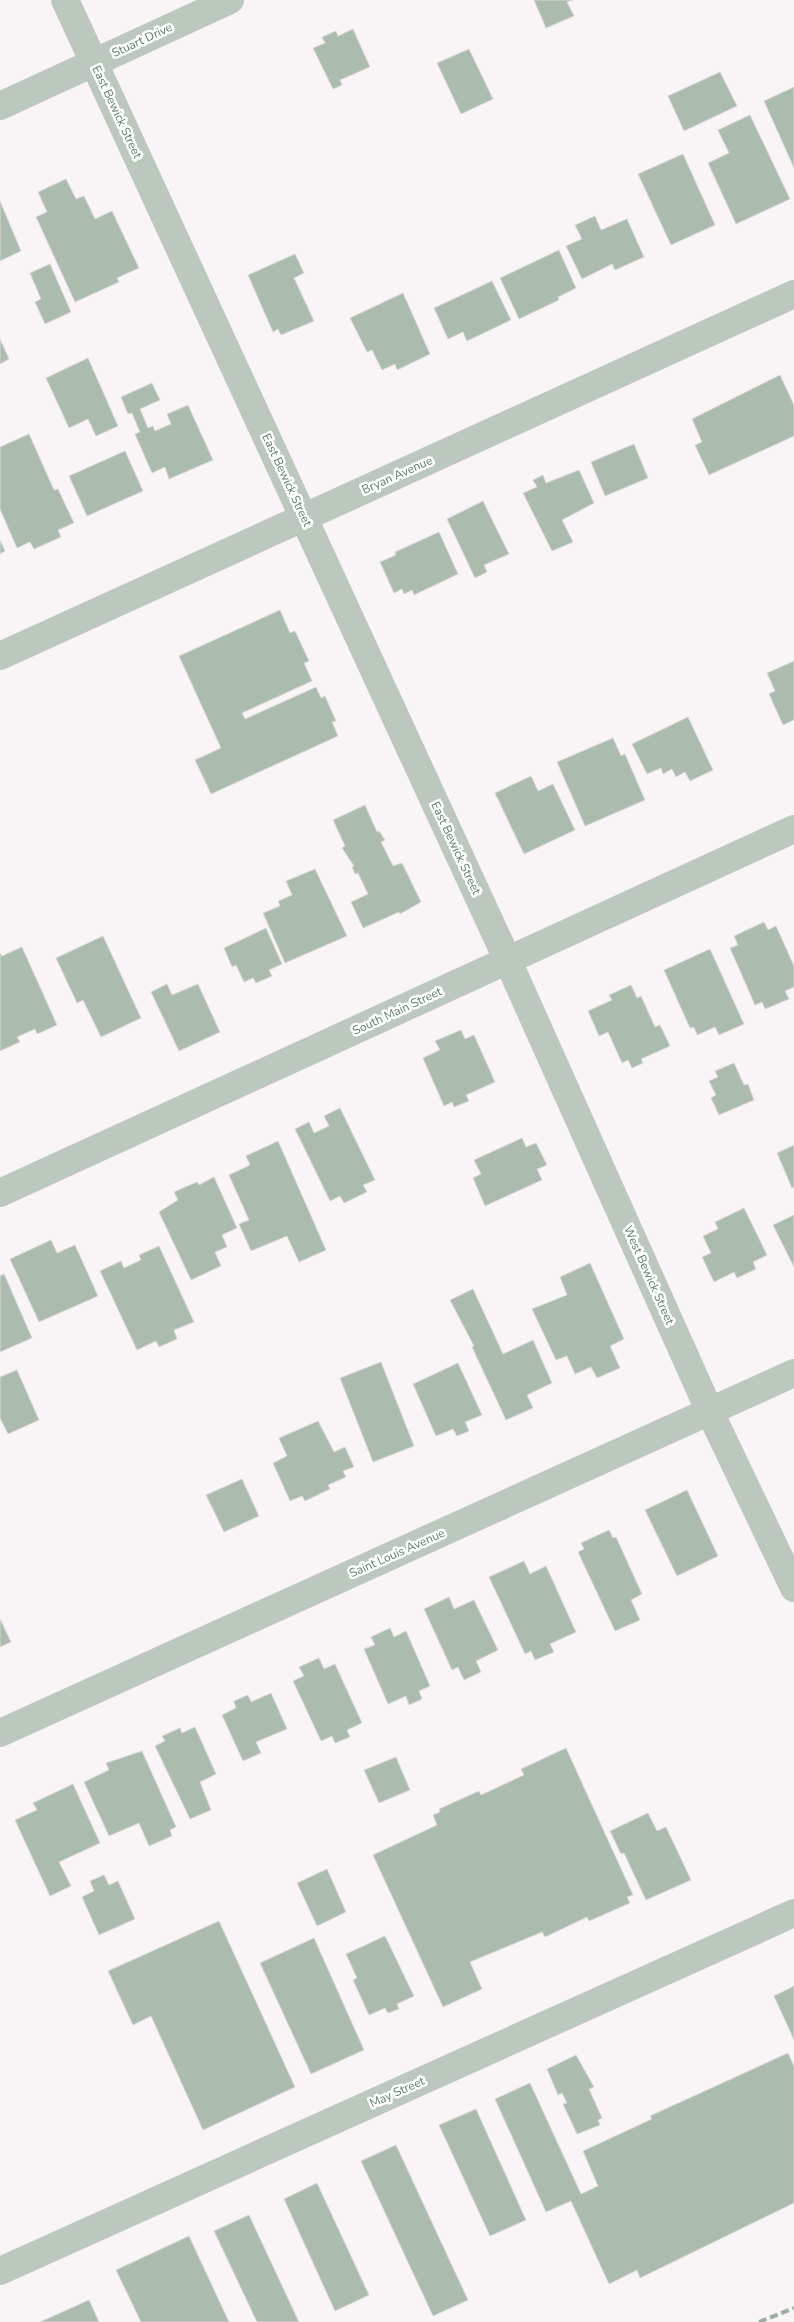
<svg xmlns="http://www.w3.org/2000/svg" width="794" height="2322" font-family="'Nunito Sans',sans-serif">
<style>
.building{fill:#abbcae;stroke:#dad8d8}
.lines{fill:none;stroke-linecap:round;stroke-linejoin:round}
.minor{stroke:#bcc7be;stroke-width:28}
.rail{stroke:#9bad9f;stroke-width:4;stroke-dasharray:8 4;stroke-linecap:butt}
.labels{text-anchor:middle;stroke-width:5;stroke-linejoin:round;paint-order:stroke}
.street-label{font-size:12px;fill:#5c7e64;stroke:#fff}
</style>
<rect width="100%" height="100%" fill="#f9f5f6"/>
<g class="building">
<polygon points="534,0 573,0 567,2 574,16 546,28"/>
<polygon points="353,29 370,67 340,80 342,85 333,89 313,48 325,43 322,37 336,31 338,36"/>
<polygon points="469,49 493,99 461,114 437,63"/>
<polygon points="720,72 737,106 684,131 668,96"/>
<polygon points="794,87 794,168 764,101"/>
<polygon points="750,115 790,199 736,224 708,163 729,153 718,130"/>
<polygon points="683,154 715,225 671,245 638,174"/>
<polygon points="66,179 76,199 84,196 95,219 112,211 139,268 117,278 119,282 75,302 36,217 47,212 38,192"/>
<polygon points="0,201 21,251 0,261"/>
<polygon points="595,216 601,230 627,219 644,257 615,270 612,264 582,279 566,246 582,239 575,225"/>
<polygon points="559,250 576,288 558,297 559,300 519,319 500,278"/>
<polygon points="295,254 304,273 294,278 314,321 281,335 278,329 273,332 248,275"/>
<polygon points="50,264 71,312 45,324 35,302 41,299 30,273"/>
<polygon points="492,281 511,320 467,341 463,332 448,339 434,308"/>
<polygon points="403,293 430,354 397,370 395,364 382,370 372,350 367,352 350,318"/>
<polygon points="0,339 9,359 0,364"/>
<polygon points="88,358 118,426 96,436 88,419 69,428 46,378"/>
<polygon points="780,375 794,405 794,436 709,475 695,445 702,442 692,419"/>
<polygon points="152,383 160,400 140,409 148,428 153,426 155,431 171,424 167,414 188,405 213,460 169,479 165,467 152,473 135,434 140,432 132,413 128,414 121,397"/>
<polygon points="29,434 54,490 58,489 74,523 58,530 61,537 34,549 30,542 17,548 0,509 0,447"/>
<polygon points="634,444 648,478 605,496 591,462"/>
<polygon points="125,451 143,491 87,516 69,476"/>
<polygon points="579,470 594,503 562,520 573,542 552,551 523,493 537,487 533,480 543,475 546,483"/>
<polygon points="483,501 509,554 484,565 487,572 475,578 447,519"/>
<polygon points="439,532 458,574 414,595 412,590 404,594 402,589 394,593 380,562 396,555 395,552"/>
<polygon points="0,540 5,551 0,554"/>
<polygon points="280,610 290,633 295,631 309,661 304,663 312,681 242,713 245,719 316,687 321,698 325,696 336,721 332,722 338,736 211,794 195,760 221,748 179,656"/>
<polygon points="794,661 794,720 783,725 769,694 775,691 767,673"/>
<polygon points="688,717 713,770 690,781 685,772 676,777 672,769 663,774 661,768 647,774 632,744"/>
<polygon points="613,738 621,756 625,754 645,800 585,826 557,762"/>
<polygon points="531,776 538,791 553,784 575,830 524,854 495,793"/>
<polygon points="365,805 377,832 379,831 385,840 381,842 393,866 402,863 421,902 400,914 399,912 363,928 351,902 368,894 358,873 355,874 352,867 354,866 342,848 345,846 333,820"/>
<polygon points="315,869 347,936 285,963 263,913 280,906 278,901 292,895 286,881"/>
<polygon points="764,922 768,930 776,926 794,966 794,987 785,991 789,999 765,1009 762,1002 755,1005 730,948 738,945 734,936"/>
<polygon points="266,928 282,964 269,970 272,976 256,983 253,978 244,982 236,965 232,967 224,948"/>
<polygon points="103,936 141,1018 101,1037 83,1000 77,1003 56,958"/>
<polygon points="22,947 57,1025 37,1034 35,1029 17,1037 20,1042 0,1051 0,953 2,956"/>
<polygon points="710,949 744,1024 719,1035 715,1027 697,1035 694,1027 690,1028 664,970"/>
<polygon points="167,984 172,995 198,984 220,1032 179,1051 151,992"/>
<polygon points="631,985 637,998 641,996 655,1027 660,1025 670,1046 641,1059 643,1063 632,1068 628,1060 622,1063 608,1032 599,1036 588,1011 612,1000 609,995"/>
<polygon points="461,1030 465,1039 474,1035 495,1082 466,1095 469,1101 454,1107 452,1102 444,1106 423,1058 440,1050 435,1041"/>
<polygon points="734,1063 744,1085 748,1084 754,1100 719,1115 711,1098 716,1095 709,1081 718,1077 715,1071"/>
<polygon points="340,1108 375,1180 363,1185 367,1192 344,1203 340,1196 330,1201 295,1129 309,1122 314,1133 329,1126 324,1116"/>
<polygon points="522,1138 526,1147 536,1143 547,1165 537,1169 542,1180 485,1206 473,1178 481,1174 474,1160"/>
<polygon points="278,1141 326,1250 299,1262 287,1236 251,1251 239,1224 249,1220 229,1175 250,1165 246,1156"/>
<polygon points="794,1145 794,1187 792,1188 777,1153"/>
<polygon points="214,1177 237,1228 222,1235 227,1247 215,1252 221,1266 191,1280 159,1212 178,1200 174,1192 197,1182 199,1185"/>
<polygon points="744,1208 767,1255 753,1262 756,1269 737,1278 734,1272 714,1282 702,1257 711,1253 703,1236 718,1229 715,1222"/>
<polygon points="794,1215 794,1267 773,1225"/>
<polygon points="51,1240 57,1253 75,1245 98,1296 39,1322 10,1259"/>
<polygon points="159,1246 194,1322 174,1330 177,1339 159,1347 156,1341 137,1350 100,1271 121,1261 124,1268 141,1260 139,1255"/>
<polygon points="590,1263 624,1339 610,1346 620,1368 597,1378 591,1367 575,1374 567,1356 556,1360 532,1309 567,1295 560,1277"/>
<polygon points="4,1274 32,1338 0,1352 0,1276"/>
<polygon points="473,1289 503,1354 533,1340 552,1383 527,1395 533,1408 506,1420 472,1347 474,1346 450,1300"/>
<polygon points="381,1362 414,1446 373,1462 340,1378"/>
<polygon points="458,1363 482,1415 465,1422 469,1431 457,1436 453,1429 436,1436 413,1384"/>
<polygon points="17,1370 39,1420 8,1434 0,1418 0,1377"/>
<polygon points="318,1421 334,1452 345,1447 354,1467 343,1471 346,1477 328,1485 330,1489 305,1501 302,1496 290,1501 273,1463 287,1456 279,1438"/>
<polygon points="242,1479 259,1516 224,1532 206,1495"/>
<polygon points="687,1490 718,1556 677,1576 645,1510"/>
<polygon points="609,1530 613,1538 616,1537 642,1594 631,1600 640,1620 615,1631 578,1552 584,1549 581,1543"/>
<polygon points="524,1561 530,1574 546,1566 576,1632 550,1644 554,1652 535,1660 531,1651 525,1654 489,1577"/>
<polygon points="449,1597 454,1609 474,1600 498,1650 476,1661 481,1672 464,1680 458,1667 452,1670 424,1609"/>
<polygon points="0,1619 11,1642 0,1647"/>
<polygon points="390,1628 394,1637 406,1631 430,1686 419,1691 422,1699 409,1705 406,1696 388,1704 364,1649 375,1645 371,1637"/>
<polygon points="319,1658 324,1669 335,1664 362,1723 347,1730 350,1737 335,1743 332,1736 321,1741 293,1681 304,1676 299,1667"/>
<polygon points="271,1693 287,1729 256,1742 261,1753 243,1761 222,1715 236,1708 234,1701 248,1695 251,1702"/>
<polygon points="195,1727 216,1774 200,1782 211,1810 190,1819 155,1746 165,1741 162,1736 180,1728 182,1733"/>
<polygon points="566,1748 633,1895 627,1897 630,1903 589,1921 587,1917 545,1937 542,1932 470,1962 482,1989 443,2007 373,1855 437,1825 433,1815 440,1812 439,1809 479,1791 481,1795 524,1775 521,1769"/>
<polygon points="142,1751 176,1827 170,1830 172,1836 149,1846 139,1823 109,1836 84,1782 109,1770 106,1763"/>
<polygon points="396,1757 410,1790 379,1803 364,1770"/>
<polygon points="73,1784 100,1843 59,1862 71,1886 50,1896 15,1820 37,1810 33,1803"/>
<polygon points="648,1813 657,1831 666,1827 691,1880 646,1900 624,1853 621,1854 610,1831"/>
<polygon points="327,1869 346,1912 317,1926 297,1883"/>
<polygon points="104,1875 109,1885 118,1881 135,1919 99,1935 82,1897 94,1891 90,1881"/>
<polygon points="219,1921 295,2087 203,2130 151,2016 133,2025 108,1971"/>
<polygon points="385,1936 414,1996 397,2004 399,2009 388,2013 385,2008 369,2015 353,1980 357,1978 346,1954"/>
<polygon points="314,1938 364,2050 311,2074 260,1963"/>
<polygon points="794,1986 794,2040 774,1996"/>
<polygon points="788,2053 794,2066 794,2203 640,2278 637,2270 609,2284 571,2201 546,2212 495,2099 530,2083 581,2194 598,2186 583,2151 652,2119 650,2116"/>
<polygon points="576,2055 594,2087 589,2089 602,2118 598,2120 600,2125 577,2134 563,2104 567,2103 562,2093 558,2095 547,2069"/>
<polygon points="476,2109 526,2220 490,2236 439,2125"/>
<polygon points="396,2145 468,2300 433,2316 361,2161"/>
<polygon points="317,2183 369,2295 335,2311 284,2199"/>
<polygon points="249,2215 299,2322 257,2322 214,2231"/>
<polygon points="189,2236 229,2322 141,2322 116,2270"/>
<polygon points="89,2300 99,2322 40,2322"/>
</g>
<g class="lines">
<g class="minor">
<polyline points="65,0 508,961 710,1412 794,1588"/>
<polyline points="0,106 230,0"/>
<polyline points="0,656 794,294"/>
<polyline points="0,1193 794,829"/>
<polyline points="0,1733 794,1373"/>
<polyline points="0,2271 794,1913"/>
</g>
<polyline class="rail" points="759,2322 794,2308"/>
</g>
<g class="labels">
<g class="street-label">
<text transform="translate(142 40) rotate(-25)" y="4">Stuart Drive</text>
<text transform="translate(117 112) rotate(65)" y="4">East Bewick Street</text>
<text transform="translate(397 475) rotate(-24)" y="4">Bryan Avenue</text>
<text transform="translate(287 480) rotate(65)" y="4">East Bewick Street</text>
<text transform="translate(456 848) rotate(65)" y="4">East Bewick Street</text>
<text transform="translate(397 1011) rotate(-25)" y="4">South Main Street</text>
<text transform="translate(649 1275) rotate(66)" y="4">West Bewick Street</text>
<text transform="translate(397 1553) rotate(-24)" y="4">Saint Louis Avenue</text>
<text transform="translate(397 2092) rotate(-24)" y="4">May Street</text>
</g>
</g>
</svg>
